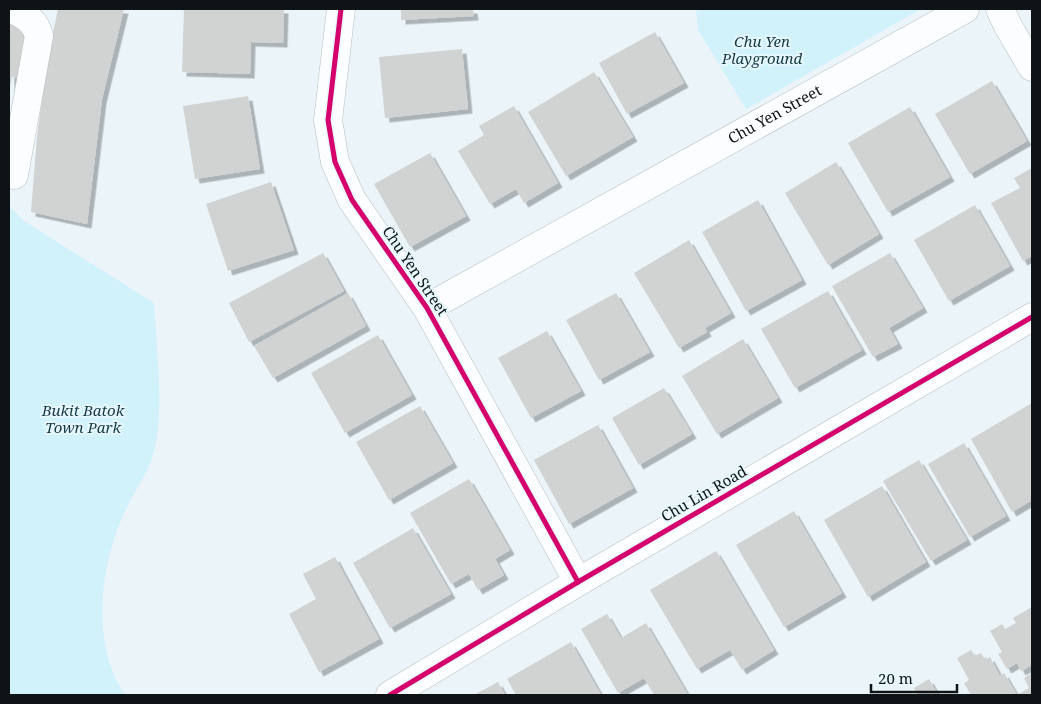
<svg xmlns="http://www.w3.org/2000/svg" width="1041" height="704" font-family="'Noto Serif',serif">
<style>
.green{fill:#d1f1fb}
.building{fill:#d1d2d2;filter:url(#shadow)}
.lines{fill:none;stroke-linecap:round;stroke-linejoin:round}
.street-casing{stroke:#b6bec0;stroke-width:29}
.street{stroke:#fcfdfe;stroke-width:28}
.cycleway-casing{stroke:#e6f7fd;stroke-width:8}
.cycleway{stroke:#d6006c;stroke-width:5}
.labels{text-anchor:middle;stroke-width:4;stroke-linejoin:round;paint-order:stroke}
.park-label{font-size:15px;font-style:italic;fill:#153944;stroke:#e6f7fd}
.street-label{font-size:15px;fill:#0e1416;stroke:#e6f7fd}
</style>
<defs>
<filter id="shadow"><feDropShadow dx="4.5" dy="4.5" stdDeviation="0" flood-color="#0004"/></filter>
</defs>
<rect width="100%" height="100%" fill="#ebf4f8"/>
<g class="green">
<polygon points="696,9 921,9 746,109 698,30"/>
<path d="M9,206l15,15 130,82c2,45 11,105 0,148 -5,21 -19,39 -28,58 -26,54 -36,135 -1,186h-116z"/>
</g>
<g class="building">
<polygon points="58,9 124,9 102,99 87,224 31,212 37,137 47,62"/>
<polygon points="184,9 284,9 283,43 251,42 250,74 182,72"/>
<polygon points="401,9 473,9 474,16 401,20"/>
<polygon points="9,24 36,29 19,78 12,77 10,88"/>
<polygon points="655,32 684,83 627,114 599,63"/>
<polygon points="462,49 468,109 385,118 379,57"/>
<polygon points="594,72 633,137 566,176 528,112"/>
<polygon points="992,81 1027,141 970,174 935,114"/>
<polygon points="248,96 260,169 195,179 183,106"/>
<polygon points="514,106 558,183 524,203 516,189 490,204 458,151 484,135 479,126"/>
<polygon points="910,107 950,177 888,212 848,143"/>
<polygon points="430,153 466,216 410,247 374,184"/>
<polygon points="836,162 879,234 828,265 785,193"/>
<polygon points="1032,168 1032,256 1023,261 991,203 1020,188 1014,178"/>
<polygon points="271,182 294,250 228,271 206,204"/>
<polygon points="758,200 802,280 746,311 702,232"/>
<polygon points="975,205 1010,266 949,301 914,240"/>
<polygon points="689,240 731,313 705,328 707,332 679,348 634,273"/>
<polygon points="323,253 344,291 249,342 229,303"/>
<polygon points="890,253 923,308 889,328 898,344 873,357 832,286"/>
<polygon points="828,291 862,350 795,388 761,329"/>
<polygon points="348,293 366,326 273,378 254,346"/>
<polygon points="616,293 650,352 599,380 566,320"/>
<polygon points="547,331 581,391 531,418 498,358"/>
<polygon points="378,335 412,395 345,433 311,373"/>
<polygon points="743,339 778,398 717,434 682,376"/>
<polygon points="664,388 692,434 639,465 612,418"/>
<polygon points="1032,403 1032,500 1012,512 971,439"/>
<polygon points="420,406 453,463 389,500 356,442"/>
<polygon points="598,425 633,488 569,524 534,460"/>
<polygon points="964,443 1006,516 970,537 928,464"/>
<polygon points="919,460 967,540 931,561 883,481"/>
<polygon points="469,479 510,550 495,559 504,575 478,590 469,574 451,584 410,513"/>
<polygon points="882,486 926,562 868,597 824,520"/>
<polygon points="794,511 842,593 784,627 736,545"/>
<polygon points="413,528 451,594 390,628 353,563"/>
<polygon points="716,551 774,650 742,670 730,650 697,669 650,590"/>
<polygon points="335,557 379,639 319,672 289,614 316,599 303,574"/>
<polygon points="1032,607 1032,665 1021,671 1017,663 1007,669 998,654 1002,652 990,631 1002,624 1005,629 1016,623 1013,618"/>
<polygon points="607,614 621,638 646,623 688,695 654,695 644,678 618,693 581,629"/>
<polygon points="571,642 601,695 516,695 507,679"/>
<polygon points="971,650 975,656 981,653 985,660 990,657 1000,676 1004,673 1017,695 1029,688 1024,678 1032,673 1032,695 971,695 964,683 969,680 957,658"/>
<polygon points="929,679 938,695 918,695 914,688"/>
<polygon points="498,682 505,695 474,695"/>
</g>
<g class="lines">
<defs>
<g id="street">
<path d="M12,9c13,7 24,12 27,27l-25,139"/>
<polyline points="341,9 328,120 335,162 352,200 427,308 578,582"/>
<polyline points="1000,9 1008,26 1032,67"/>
<path id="s1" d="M427,308l538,-299"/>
<polyline points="390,695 578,582 1032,317"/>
</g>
</defs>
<use href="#street" class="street-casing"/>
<use href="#street" class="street"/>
<defs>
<g id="cycleway">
<polyline points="341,9 328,120 335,162 352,200 427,308 578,582"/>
<polyline points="390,695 578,582 1032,317"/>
</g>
</defs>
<use href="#cycleway" class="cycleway-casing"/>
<use href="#cycleway" class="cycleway"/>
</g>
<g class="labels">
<g class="park-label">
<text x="762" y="47">Chu Yen<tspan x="762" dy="17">Playground</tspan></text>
<text x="83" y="416">Bukit Batok<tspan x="83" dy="17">Town Park</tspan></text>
</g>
<g class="street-label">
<text dy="5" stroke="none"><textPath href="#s1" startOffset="398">Chu Yen Street</textPath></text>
<text transform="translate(415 271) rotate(56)" y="5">Chu Yen Street</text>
<text transform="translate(704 494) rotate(-30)" y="5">Chu Lin Road</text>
</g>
</g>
<rect width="1041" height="704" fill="none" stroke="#0e1416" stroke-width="20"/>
<path d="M871 684v8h86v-8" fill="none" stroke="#0e1416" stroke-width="2.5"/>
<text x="878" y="684" font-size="15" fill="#0e1416" stroke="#e6f7fd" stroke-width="4" paint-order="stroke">20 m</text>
</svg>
